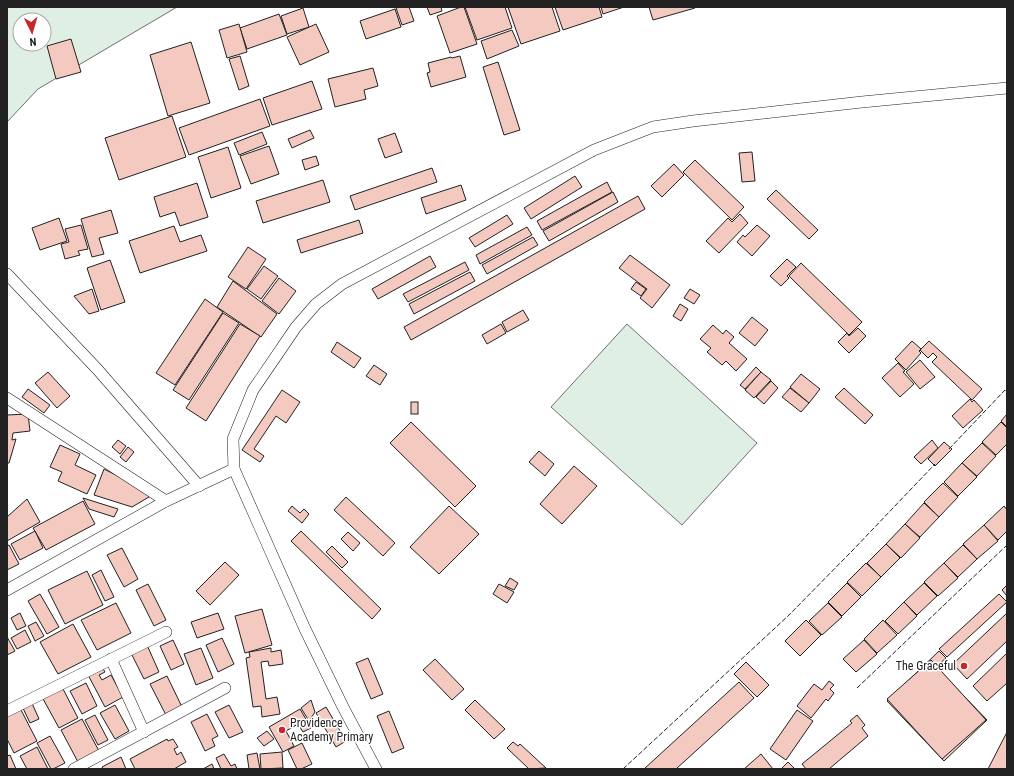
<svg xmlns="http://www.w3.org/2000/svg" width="1014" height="776" font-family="'Roboto Condensed',sans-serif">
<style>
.green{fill:#e0efe3;stroke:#6f6f6f;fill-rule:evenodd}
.building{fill:#f3c9c0;stroke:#222}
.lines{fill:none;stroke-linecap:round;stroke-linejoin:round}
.minor-casing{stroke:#222;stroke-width:12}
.minor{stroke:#fff;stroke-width:11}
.fence{stroke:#222;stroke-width:1;stroke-dasharray:5 2;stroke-linecap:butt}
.poi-dot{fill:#c62828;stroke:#fff;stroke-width:1.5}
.labels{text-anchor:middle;stroke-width:3;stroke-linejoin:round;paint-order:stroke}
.poi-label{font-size:12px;fill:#222;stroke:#fff;text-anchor:end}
</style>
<rect width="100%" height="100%" fill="#fff"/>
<g class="green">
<path d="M7,7h170l-139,82 -31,33zM20,20h24v24h-24z"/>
<polygon points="627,324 757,443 682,525 551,407"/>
</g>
<g class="building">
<polygon points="400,7 409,7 414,21 402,25 396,8"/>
<polygon points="427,7 441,7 442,11 430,15"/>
<polygon points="461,7 464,7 477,44 450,53 437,16"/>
<polygon points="465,7 505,7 512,28 477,40"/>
<polygon points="508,7 552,7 560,31 521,44"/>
<polygon points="555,7 599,7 602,17 563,30"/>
<polygon points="601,7 624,7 603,14"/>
<polygon points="649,7 695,7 695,8 653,20"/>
<polygon points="303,8 309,27 287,34 281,16"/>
<polygon points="395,9 401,27 366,39 360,21"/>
<polygon points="279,14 287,35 247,49 240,28"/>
<polygon points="239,24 247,52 227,58 219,30"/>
<polygon points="316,24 329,52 300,65 287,37"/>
<polygon points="512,30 519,46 487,59 481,41"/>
<polygon points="71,39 81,72 56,79 47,46"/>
<polygon points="191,42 210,103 168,116 150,55"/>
<polygon points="240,56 249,86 239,90 229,59"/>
<polygon points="460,56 466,77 431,87 427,73 430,72 428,63 451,57 452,58"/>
<polygon points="498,62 520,130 504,135 483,67"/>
<polygon points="373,68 378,86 364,90 366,99 335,107 328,79"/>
<polygon points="312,81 322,109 272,125 263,98"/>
<polygon points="260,99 270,126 189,155 179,128"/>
<polygon points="172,116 186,157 119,180 105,138"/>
<polygon points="310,130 314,138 292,148 288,139"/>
<polygon points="262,132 267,144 239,155 234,143"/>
<polygon points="395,133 402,152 385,158 378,139"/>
<polygon points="269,146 279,174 251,184 240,156"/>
<polygon points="228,147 241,188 211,198 198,157"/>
<polygon points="752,152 755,181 742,182 739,153"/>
<polygon points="316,156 319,165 305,170 302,160"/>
<polygon points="695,160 744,207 732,220 683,172"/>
<polygon points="674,164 684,175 662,197 651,186"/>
<polygon points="432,168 437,182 355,210 350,196"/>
<polygon points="575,176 582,187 531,219 524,208"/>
<polygon points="323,180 330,202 263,223 256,201"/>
<polygon points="607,182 612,192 542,230 537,221"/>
<polygon points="197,183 208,217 180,226 175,212 160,217 154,197"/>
<polygon points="461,185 466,200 426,214 421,198"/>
<polygon points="776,190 818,230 809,239 767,199"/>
<polygon points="613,192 618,202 549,241 543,231"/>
<polygon points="638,196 645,209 411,340 404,327"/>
<polygon points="111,210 118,233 99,238 104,254 92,257 81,219"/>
<polygon points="740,214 748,223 719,253 706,241 728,218 732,222"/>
<polygon points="507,215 513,224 475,247 469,238"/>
<polygon points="59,218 67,241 40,250 32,228"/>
<polygon points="359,220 363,233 301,253 297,240"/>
<polygon points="81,225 88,249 78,251 80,255 65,259 61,244 69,242 65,229"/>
<polygon points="757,225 770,236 752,256 737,242 743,235 745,237"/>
<polygon points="174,226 180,242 201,235 207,251 140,273 129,241"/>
<polygon points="527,227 532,235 480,264 476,255"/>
<polygon points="533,237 538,245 487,274 482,265"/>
<polygon points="248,247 266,259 246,289 228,277"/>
<polygon points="630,255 670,285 652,308 640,298 647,289 619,268"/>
<polygon points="430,256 436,267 378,299 372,289"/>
<polygon points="787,259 796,267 787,276 789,278 781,286 770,276"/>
<polygon points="110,260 125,302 101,310 87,268"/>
<polygon points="465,262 469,270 408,302 403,294"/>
<polygon points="801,263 862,322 849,335 789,276"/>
<polygon points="264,266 278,276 261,299 247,289"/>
<polygon points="470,272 475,281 414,314 409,304"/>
<polygon points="279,278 296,291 279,314 262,301"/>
<polygon points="233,281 277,314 261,337 217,307"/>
<polygon points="636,282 646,289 641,296 631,289"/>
<polygon points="92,289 99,311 89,314 74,296"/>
<polygon points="690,289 700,295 694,304 684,298"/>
<polygon points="205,299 223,312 175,385 156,373"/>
<polygon points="680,304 688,309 681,321 673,316"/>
<polygon points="523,310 529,320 507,332 502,322"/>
<polygon points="223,313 239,323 189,400 173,390"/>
<polygon points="752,317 768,330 755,346 739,333"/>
<polygon points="240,324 260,336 206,421 186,408"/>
<polygon points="501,324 506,333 487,344 482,335"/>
<polygon points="713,325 723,334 726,330 734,337 729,343 747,359 736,371 726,361 722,365 707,352 711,348 700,339"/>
<polygon points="858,328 866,336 849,353 838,342 847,333 849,336"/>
<polygon points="912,341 921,349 919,351 921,353 906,370 895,359"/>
<polygon points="929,341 982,389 972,400 932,362 937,357 933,353 928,358 920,350"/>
<polygon points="337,342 361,358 354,368 331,352"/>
<polygon points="920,360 935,377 920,389 906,372"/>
<polygon points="898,363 905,371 903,372 914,384 900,397 882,378"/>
<polygon points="374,365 387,374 380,385 366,376"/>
<polygon points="756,367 761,372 745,389 740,385"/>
<polygon points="48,372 70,396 57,408 35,383"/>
<polygon points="761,372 771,380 754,398 745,390"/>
<polygon points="801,374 820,389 809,403 790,387"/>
<polygon points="771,381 778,388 764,404 756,397"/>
<polygon points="790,388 809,403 801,412 782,397"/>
<polygon points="844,388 873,415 865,424 835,397"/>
<polygon points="28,389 50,405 44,413 22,397"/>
<polygon points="282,390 300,402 286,423 276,416 254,449 264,456 260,462 242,450"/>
<polygon points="970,399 972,402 974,400 983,410 963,428 952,416"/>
<rect x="411" y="402" width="7" height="12"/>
<polygon points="28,414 30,431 13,433 12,440 16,439 9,463 7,463 7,415"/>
<polygon points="1007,414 1007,427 1001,421"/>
<polygon points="411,422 476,486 455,507 390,443"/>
<polygon points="1001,422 1007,428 1007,444 996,455 982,442"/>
<polygon points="118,440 126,446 120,454 112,447"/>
<polygon points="932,440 938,448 921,464 914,457"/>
<polygon points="944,442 952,449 935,466 928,459"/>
<polygon points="982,443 996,456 977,476 962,463"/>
<polygon points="60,445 80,454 75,465 96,475 87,494 58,481 62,472 50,467"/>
<polygon points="128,447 134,452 126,462 120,457"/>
<polygon points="539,451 554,464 545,476 529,462"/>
<polygon points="962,463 977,477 958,496 944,482"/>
<polygon points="574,466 597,486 562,524 540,504"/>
<polygon points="104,469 154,494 132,507 94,495"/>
<polygon points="943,483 958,497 939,517 924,502"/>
<polygon points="346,497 395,543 383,556 334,510"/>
<polygon points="83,498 118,509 114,517 89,509"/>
<polygon points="27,499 40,522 7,541 7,517"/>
<polygon points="83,501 95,524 46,550 33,528"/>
<polygon points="924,503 939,517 920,537 905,524"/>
<polygon points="292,506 300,513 304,509 309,514 302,523 288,511"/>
<polygon points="449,506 479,534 439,574 410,547"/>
<polygon points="1004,506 1007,510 1007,531 998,540 984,525"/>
<polygon points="905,524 920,538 901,558 886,544"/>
<polygon points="984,525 998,541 977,559 963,544"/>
<polygon points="35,531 43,548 20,560 11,544"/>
<polygon points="301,531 381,609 372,619 291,541"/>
<polygon points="348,532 360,543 353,551 341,539"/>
<polygon points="886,544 900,558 881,577 867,563"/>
<polygon points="9,545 19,564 7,570 7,546"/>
<polygon points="963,545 977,559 958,577 944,563"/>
<polygon points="332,546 348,562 342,568 326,552"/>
<polygon points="122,548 138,579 124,587 107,555"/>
<polygon points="225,562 239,575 210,605 196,591"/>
<polygon points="866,563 881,577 862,596 847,582"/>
<polygon points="944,563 958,578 938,596 924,582"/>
<polygon points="101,570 114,597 105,601 92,575"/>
<polygon points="87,571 103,605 65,624 48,590"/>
<polygon points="510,578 518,583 514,590 505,586"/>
<polygon points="847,583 861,597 842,616 828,602"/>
<polygon points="924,583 937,596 917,615 904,602"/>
<polygon points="148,584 166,620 154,626 136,590"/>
<polygon points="499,584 514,592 507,603 493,594"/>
<polygon points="1007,585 1007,596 1002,590"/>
<polygon points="40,594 59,627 47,634 28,601"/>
<polygon points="999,594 1007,602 947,657 939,649"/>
<polygon points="904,602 917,616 898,634 885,621"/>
<polygon points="116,603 131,633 97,650 81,620"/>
<polygon points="828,603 842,617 822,635 809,621"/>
<polygon points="262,609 272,645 245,653 235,616"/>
<polygon points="20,613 26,626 17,630 11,618"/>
<polygon points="218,613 224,629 197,638 191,622"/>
<polygon points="1007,613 1007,641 967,679 953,664"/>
<polygon points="806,620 821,635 800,656 785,641"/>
<polygon points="883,620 897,635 877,653 864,639"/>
<polygon points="36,622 44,636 35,641 28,626"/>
<polygon points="73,624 91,657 58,674 40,642"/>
<polygon points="25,630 31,642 17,649 11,638"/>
<polygon points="7,637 15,651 7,655"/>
<polygon points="222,638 234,664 218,672 206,645"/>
<polygon points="173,640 184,664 171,670 160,646"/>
<polygon points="864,640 877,654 856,672 843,659"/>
<polygon points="147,645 159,672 144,679 131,653"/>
<polygon points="201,648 213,678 196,685 184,654"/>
<polygon points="271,648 271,652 281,650 283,664 269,666 268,661 261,662 266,699 277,697 280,714 262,717 261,706 253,707 246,658 250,657 249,652"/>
<polygon points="939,651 946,658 936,667 987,720 944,761 887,701"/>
<polygon points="1007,653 1007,683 987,701 973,686"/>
<polygon points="368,658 383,694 371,699 356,663"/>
<polygon points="435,659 464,689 452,700 423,670"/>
<polygon points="931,660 986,720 942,759 887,699"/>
<polygon points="746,662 769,685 757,697 734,674"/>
<polygon points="101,665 105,672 99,675 102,680 111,675 123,697 105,707 87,673"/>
<polygon points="167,676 183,709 167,717 150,684"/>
<polygon points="829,681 834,685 830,689 834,693 828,701 826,699 811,718 797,706 814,684 822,690"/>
<polygon points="739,682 754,698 676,769 644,769"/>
<polygon points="86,683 97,706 82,714 70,691"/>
<polygon points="62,687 78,718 59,728 42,697"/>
<polygon points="311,700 315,712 309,721 301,708"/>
<polygon points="475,700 505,729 494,739 465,710"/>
<polygon points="31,701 39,719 30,723 22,706"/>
<polygon points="115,705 129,731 115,739 100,713"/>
<polygon points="229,705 243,732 229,738 215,712"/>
<polygon points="326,707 346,741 336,747 316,713"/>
<polygon points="20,708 37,741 14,753 7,739 7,715"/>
<polygon points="300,709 311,728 303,732 298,724 286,731 294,746 283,752 269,727"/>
<polygon points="797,710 813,721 786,760 770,749"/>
<polygon points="389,711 404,748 392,753 377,716"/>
<polygon points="207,714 218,736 212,739 215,746 205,751 191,722"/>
<polygon points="95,715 108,740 98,745 85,720"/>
<polygon points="857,715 865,725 862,728 868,736 829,769 806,769 802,764 852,723 850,721"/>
<polygon points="82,719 99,751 78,762 61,730"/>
<polygon points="267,731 274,739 264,746 257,738"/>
<polygon points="1007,732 1007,769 988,769"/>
<polygon points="50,736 65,763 53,769 51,769 37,743"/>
<polygon points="167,739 168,741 173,739 178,747 174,749 177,755 181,752 186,762 174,769 135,769 130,759"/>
<polygon points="513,742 518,746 520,744 546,768 529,769 507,748"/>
<polygon points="302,743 312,764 301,769 297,769 288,750"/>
<polygon points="37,747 48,769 27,769 20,756"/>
<polygon points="282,752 283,768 261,769 260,754"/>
<polygon points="257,753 260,769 249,769 247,755"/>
<polygon points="224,754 231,766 235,764 237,769 221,769 216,758"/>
<polygon points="761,754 773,769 744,769"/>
<polygon points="10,755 16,769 7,769 7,756"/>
<polygon points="121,757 126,769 103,769 102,767"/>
<polygon points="788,762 795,769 781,769"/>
<polygon points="212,764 214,769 203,769"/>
</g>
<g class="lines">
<defs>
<g id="minor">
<polyline points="7,274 98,370 199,486"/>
<polyline points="7,398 166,501"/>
<polyline points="7,590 166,501 234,469"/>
<polyline points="111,659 144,732"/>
<polyline points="7,711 166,632"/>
<polyline points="74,769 225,688"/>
<polyline points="376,769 343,707 305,629 234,469 233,439 253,390 296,327 316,304 342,284 594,150 653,127 693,121 862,102 1007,88"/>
</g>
</defs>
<use href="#minor" class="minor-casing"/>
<use href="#minor" class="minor"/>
<g class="fence">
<polyline points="949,449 1005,390 1007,392"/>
<polyline points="857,688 1007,545"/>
<polyline points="623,769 788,616 852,551 935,464"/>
</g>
</g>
<g class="poi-dot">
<circle cx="964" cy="666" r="4"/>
<circle cx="282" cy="730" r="4"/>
</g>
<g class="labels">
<g class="poi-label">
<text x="956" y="670">The Graceful</text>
<text x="290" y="727" text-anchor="start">Providence<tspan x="290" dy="14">Academy Primary</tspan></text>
</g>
</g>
<rect width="1014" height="776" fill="none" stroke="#222222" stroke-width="16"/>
<g transform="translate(32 32) rotate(175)"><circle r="19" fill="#ffffff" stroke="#a7a7a7"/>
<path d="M0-3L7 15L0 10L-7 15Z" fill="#c62828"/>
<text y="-6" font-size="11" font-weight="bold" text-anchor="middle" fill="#222222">N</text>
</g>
</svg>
